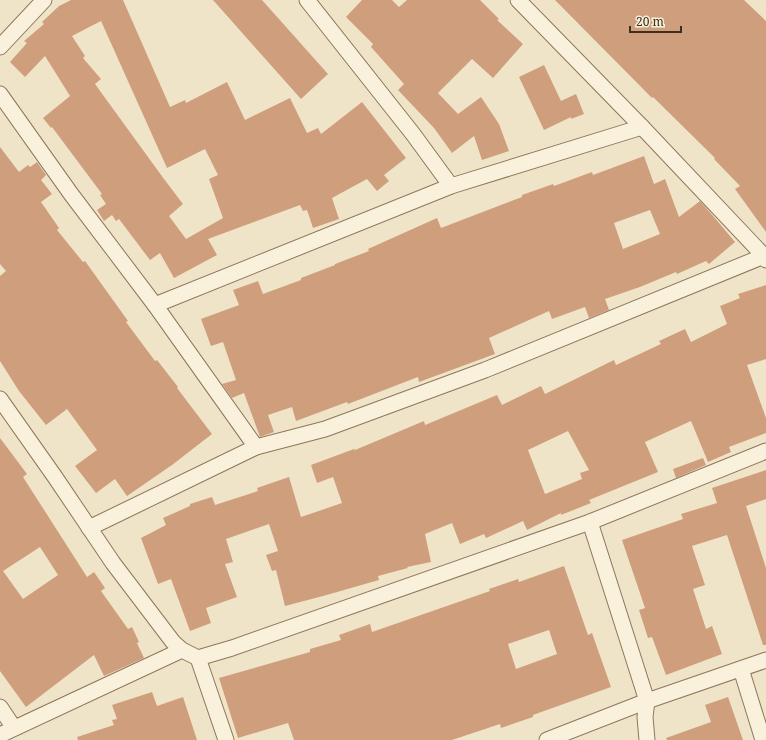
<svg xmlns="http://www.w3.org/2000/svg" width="766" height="740" font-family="'Noto Serif',serif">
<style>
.building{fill:#cf9f7d;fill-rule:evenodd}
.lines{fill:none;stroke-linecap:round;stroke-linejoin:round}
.street-casing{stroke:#8d765c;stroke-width:17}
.street{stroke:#faf1dc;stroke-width:15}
</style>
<rect width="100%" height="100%" fill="#f0e4c8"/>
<g class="building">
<path d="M71,0h52l47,107 15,-7 1,3 41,-21 18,38 45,-22 17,35 11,-5 3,6 41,-32 44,56 -22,17 5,6 -12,10 -10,-12 -35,19 7,21 -26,9 -6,-18 -4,1 -3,-6 -92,34 9,16 -43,23 -14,-25 -10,7 -31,-41 -3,2 -4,-6 -8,6 -7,-11 9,-6 -6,-9 2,-1 -50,-67 -1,1 -8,-10 27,-22 -25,-40 -20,21 -15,-15 17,-19 -3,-2 20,-17 -2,-2 17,-16zM101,21l66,147 38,-19 13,26 -9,4 14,39 -37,21 -17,-23 14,-12 -19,-25 -69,-95 6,-5 -18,-21 2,-2 -13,-20z"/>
<polygon points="213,0 262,0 328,74 301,99"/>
<polygon points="362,0 392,0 399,7 407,0 480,0 499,19 497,20 523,44 493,78 472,59 438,93 458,114 481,97 499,124 509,151 482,160 474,136 452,153 434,128 398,90 404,84 371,47 373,44 346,17"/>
<polygon points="555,0 744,0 766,21 766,232 735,189 740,186 714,159 715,158 653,97 652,98"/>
<polygon points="544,65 561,101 576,94 584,114 571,119 571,117 544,130 519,77"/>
<polygon points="0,147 19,172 28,165 30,167 37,162 46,175 41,180 52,194 41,202 59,228 57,230 83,262 85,261 128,321 126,322 155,361 157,360 178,387 177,388 212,434 172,465 127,496 115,479 96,493 75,466 97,450 67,409 46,425 19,391 0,361 0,276 6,271 0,264"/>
<path d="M644,156l10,28 11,-5 14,38 21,-16 14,16 21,25 -26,22 -3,-3 -29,13 -1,-2 -36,15 -35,12 4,11 -20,8 -4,-11 -33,12 -3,-8 -60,27 6,16 -76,28 -1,-5 -70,27 -1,-2 -51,19 -4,-14 -24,8 6,17 -14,5 -16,-44 -12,5 -10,-14 14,-4 -13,-38 -12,4 -10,-27 38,-14 -6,-15 25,-9 5,13 38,-14v-2l34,-13v-1l34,-13 -1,-2 69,-31 4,10 81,-31v-2l31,-11 1,2 38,-14 1,3zM650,210l10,24 -37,15 -9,-26z"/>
<path d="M766,285v74l-19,6 19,53v15l-37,14 2,5 -23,10 -17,-41 -46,21 13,30 -69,28 2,3 -30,12v-2l-34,17 -4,-9 -37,17 -2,-4 -24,10 -8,-21 -27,11 6,28 -24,5 1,1 -30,8 1,4 -56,16 -38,10 -9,-36 -4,1 -6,-16 12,-4 -9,-27 -43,15 7,23 -8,2 12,33 -31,11 5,15 -21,8 -19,-52 -13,5 -17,-46 25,-13 -3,-7 27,-12v-2l22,-7 3,8 43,-14 -1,-3 32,-11 12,40 41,-14 -9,-26 -16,6 -6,-18 43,-16 1,1 69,-29 1,4 72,-30 5,10 39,-19 4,8 69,-34 2,5 45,-21 -2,-3 26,-12 6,13 36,-18 -7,-18 20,-8 -2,-4zM568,431l21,39 -9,3 2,6 -37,15 -17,-44z"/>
<path d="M0,438l27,36 -4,3 64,100 7,-5 11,16 -4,3 27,38 4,-2 7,15 -2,1 7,15 -40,18 -10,-21 -68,52 -26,-36zM40,547l18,28 -35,24 -20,-28z"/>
<polygon points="703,458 706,465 676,478 673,469"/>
<polygon points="766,470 766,499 746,506 766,568 766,645 763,645 727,535 692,546 705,585 693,589 706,629 712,626 722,654 666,675 652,637 648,638 639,610 645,608 622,540 683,519 681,514 717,503 712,488"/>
<path d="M564,566l24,69 4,-2 19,54 -78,28v2l-32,11 -1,-4 -48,16h-158l-6,-17 -50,15 -19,-60 91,-26v-3l31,-9 -2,-5 31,-11 2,8 118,-41 -1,-2 29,-10 1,3zM549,630l8,24 -41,15 -8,-25z"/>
<polygon points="152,692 157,706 183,697 197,740 78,740 77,737 114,725 112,720 117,719 112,705"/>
<polygon points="728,697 743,740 667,740 666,738 711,722 705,705"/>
</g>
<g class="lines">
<defs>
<g id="street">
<polyline points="307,0 413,134 451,186"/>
<polyline points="518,0 642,127 764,256 766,256"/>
<polyline points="0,47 44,0"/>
<polyline points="0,94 71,194 155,305"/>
<polyline points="642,127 451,186 155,305 256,447 325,429 485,370 764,256 766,260"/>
<polyline points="0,399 55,477 113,563 173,642 182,650"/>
<polyline points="590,522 647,701 645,717 647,740"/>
<polyline points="89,528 256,447"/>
<polyline points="198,658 226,740"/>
<polyline points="741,669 763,740"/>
<polyline points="0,707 14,728"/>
<polyline points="0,735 182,650 198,658 232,648 590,522 766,451"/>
<polyline points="547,740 647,701 766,660"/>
</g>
</defs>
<use href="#street" class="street-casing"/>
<use href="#street" class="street"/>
</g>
<path d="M630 26v6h51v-6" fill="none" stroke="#3d2e20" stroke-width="2"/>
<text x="636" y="26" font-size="12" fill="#3d2e20" stroke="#f7eed8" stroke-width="3" paint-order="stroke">20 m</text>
</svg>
